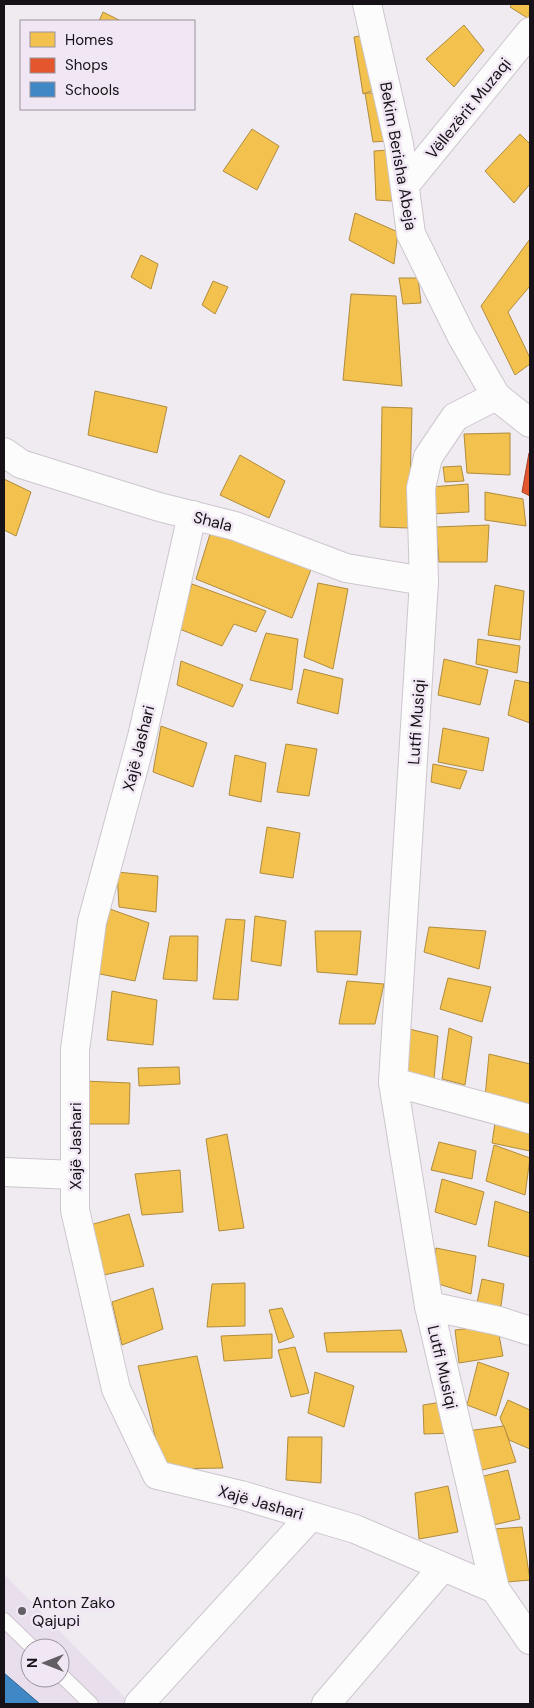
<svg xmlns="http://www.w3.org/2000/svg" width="534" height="1708" font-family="'DM Sans',sans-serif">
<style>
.built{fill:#e9deeb;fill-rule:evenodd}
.homes{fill:#f2c14e;stroke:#b08c3e}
.shops{fill:#e4572e;stroke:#a64227}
.schools{fill:#3f88c5;stroke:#336591}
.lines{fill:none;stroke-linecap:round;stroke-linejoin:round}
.lane-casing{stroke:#ccc7cd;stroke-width:16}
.street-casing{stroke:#ccc7cd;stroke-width:30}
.secondary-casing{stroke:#ccc7cd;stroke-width:30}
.lane{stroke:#fdfcfd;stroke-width:14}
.street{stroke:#fdfcfd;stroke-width:28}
.secondary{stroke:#fdfcfd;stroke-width:28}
.poi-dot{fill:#625e63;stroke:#f1e7f4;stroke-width:2}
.labels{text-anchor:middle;stroke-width:5;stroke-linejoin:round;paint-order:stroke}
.street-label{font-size:16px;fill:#161217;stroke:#f1e7f4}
.poi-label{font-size:16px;fill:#161217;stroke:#f1e7f4;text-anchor:start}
</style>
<rect width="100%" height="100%" fill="#f0eaf1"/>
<path class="built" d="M4,1574l127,130h-127zM30,1648h30v30h-30z"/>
<g class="homes">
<polygon points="512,4 530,4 529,19 510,7"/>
<polygon points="103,12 121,21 99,21"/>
<polygon points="464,25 484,50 454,87 426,59"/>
<polygon points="366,35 377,89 363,94 354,37"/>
<polygon points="365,93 378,93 387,141 373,142"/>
<polygon points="252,129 279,146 257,190 223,171"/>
<polygon points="520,134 530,144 530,184 514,203 485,171"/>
<polygon points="389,150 392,201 376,200 374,151"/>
<polygon points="355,213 398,232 394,264 349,240"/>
<polygon points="530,239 530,286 508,312 530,358 530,364 515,375 481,306"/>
<polygon points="141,255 158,264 151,289 131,277"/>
<polygon points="399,278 418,278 421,303 403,304"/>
<polygon points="213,281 228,287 215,314 202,305"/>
<polygon points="351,294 396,296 402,386 343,380"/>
<polygon points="95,391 167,407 157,453 88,435"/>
<polygon points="382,407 412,408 409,528 380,527"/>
<polygon points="510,433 510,475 467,473 464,434"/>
<polygon points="240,455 285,481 269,518 220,495"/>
<polygon points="461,466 464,481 445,482 443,467"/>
<polygon points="4,479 31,492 16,536 4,530"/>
<polygon points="468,484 469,512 431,514 431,487"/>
<polygon points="485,492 523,499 526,526 485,520"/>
<polygon points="489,525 487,562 439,562 436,527"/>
<polygon points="211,531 312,567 292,618 196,579"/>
<polygon points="318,583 348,589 333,669 304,657"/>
<polygon points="192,584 266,611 256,632 234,624 222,646 177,628"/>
<polygon points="495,585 524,591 520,640 488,635"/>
<polygon points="266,633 298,639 292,690 250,680"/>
<polygon points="478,639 520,646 517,673 476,664"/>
<polygon points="444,659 488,670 480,705 438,695"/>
<polygon points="181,661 243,685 233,707 177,685"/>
<polygon points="304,669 343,679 338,714 297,703"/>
<polygon points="515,680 530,683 530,723 508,715"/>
<polygon points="161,726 207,743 193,787 153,772"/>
<polygon points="443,728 489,738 483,771 438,762"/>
<polygon points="286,744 317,749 309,796 277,792"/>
<polygon points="235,755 266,763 261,802 229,795"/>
<polygon points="433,764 467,771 460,789 431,782"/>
<polygon points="267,827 300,833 293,878 260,873"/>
<polygon points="117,872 158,876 156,912 119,907"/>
<polygon points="110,909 149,923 135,981 95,973"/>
<polygon points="255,916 286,921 281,966 251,961"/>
<polygon points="226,919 245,920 238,1000 213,999"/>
<polygon points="429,927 486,931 479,969 424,952"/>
<polygon points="315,931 361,931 357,975 317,972"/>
<polygon points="170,936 198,936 197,981 163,979"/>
<polygon points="448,978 491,987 482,1022 440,1009"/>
<polygon points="347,981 384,984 375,1024 339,1024"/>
<polygon points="112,991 157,1000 153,1045 107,1040"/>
<polygon points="401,1027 438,1036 434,1079 400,1073"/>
<polygon points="449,1028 472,1037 465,1085 442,1079"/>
<polygon points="489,1054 530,1064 530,1106 485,1098"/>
<polygon points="179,1067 180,1084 139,1086 138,1068"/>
<polygon points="84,1081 130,1083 129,1124 83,1124"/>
<polygon points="496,1116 530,1124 530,1151 492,1143"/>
<polygon points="227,1134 244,1228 219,1231 206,1139"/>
<polygon points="439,1142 476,1151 472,1179 431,1170"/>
<polygon points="494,1145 530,1158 525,1195 486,1181"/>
<polygon points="180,1170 183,1212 142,1215 135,1174"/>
<polygon points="442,1179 484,1192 476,1225 435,1212"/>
<polygon points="495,1201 530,1213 530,1257 488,1246"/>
<polygon points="129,1214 144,1266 104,1275 90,1225"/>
<polygon points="436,1248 476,1256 471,1294 432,1282"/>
<polygon points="482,1279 504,1284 500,1313 476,1308"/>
<polygon points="245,1283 245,1326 207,1327 212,1284"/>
<polygon points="153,1288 163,1329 122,1345 112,1302"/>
<polygon points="282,1308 294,1337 279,1343 269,1310"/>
<polygon points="497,1325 503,1356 459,1363 455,1330"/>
<polygon points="401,1330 407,1352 327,1352 324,1333"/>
<polygon points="272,1334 272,1358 224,1361 221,1336"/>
<polygon points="295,1347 309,1393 291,1397 278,1350"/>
<polygon points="197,1356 223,1468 163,1469 138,1366"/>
<polygon points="478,1362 509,1373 496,1416 467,1405"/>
<polygon points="315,1372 354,1386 344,1427 308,1413"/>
<polygon points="508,1400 530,1410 530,1449 509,1440 500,1418"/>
<polygon points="448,1401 454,1433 424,1434 423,1405"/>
<polygon points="504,1426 516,1462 474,1472 467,1431"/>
<polygon points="288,1437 322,1437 321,1483 286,1480"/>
<polygon points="508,1470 520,1519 493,1525 480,1477"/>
<polygon points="448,1486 458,1532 419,1539 415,1493"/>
<polygon points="522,1527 530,1580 507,1582 494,1529"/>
</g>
<polygon class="shops" points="529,453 530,454 530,496 522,492"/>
<polygon class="schools" points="4,1673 40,1704 4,1704"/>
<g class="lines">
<defs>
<g id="lane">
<polyline points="4,1620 33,1648"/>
<polyline points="60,1674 91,1704"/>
</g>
<g id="street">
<polyline points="406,184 530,32"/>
<polyline points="496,396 455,417 428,457 421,488 424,581 393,1082 429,1306 495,1589 530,1640"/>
<polyline points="4,452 21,464 159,507 235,526 346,568 424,581"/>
<polyline points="192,515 142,737 92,922 75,1050 75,1210 116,1389 157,1475 241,1495 355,1529 495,1589"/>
<polyline points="393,1082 530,1119"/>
<polyline points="4,1172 75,1175"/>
<polyline points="429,1306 499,1321 530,1331"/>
<polyline points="139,1704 311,1516"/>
<polyline points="326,1704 443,1567"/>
</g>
<polyline id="secondary" points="367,4 399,144 411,234 461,335 496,396 530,423"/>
</defs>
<use href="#lane" class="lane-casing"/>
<use href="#street" class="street-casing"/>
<use href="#secondary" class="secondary-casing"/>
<use href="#lane" class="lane"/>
<use href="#street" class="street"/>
<use href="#secondary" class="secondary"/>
</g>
<circle class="poi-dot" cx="22" cy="1611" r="5"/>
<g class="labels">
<g class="street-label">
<text transform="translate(468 108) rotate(-51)" y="6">Vëllezërit Muzaqi</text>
<text transform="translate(399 156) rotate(80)" y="6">Bekim Berisha Abeja</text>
<text transform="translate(213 521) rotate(14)" y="6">Shala</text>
<text transform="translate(416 722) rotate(-86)" y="6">Lutfi Musiqi</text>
<text transform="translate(138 748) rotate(-76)" y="6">Xajë Jashari</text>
<text transform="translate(75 1146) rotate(-90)" y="6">Xajë Jashari</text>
<text transform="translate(443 1367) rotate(77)" y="6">Lutfi Musiqi</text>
<text transform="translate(261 1502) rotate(16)" y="6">Xajë Jashari</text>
</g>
<g class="poi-label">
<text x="32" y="1608">Anton Zako<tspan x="32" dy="18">Qajupi</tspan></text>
</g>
</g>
<rect width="534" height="1708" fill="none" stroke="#161217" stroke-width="10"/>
<rect x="20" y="20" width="175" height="90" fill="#f1e7f4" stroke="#99929c"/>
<rect x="30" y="32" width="25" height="15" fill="#f2c14e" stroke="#99929c"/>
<text x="65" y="45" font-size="15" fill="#161217">Homes</text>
<rect x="30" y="58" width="25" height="15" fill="#e4572e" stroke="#99929c"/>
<text x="65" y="70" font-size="15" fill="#161217">Shops</text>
<rect x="30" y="82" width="25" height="15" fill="#3f88c5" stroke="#99929c"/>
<text x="65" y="95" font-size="15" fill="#161217">Schools</text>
<g transform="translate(45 1663) rotate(270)"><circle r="24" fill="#f1e7f4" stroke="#99929c"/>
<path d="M0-4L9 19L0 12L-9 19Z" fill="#625e63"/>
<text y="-8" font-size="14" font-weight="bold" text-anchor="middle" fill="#161217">N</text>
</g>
</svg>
